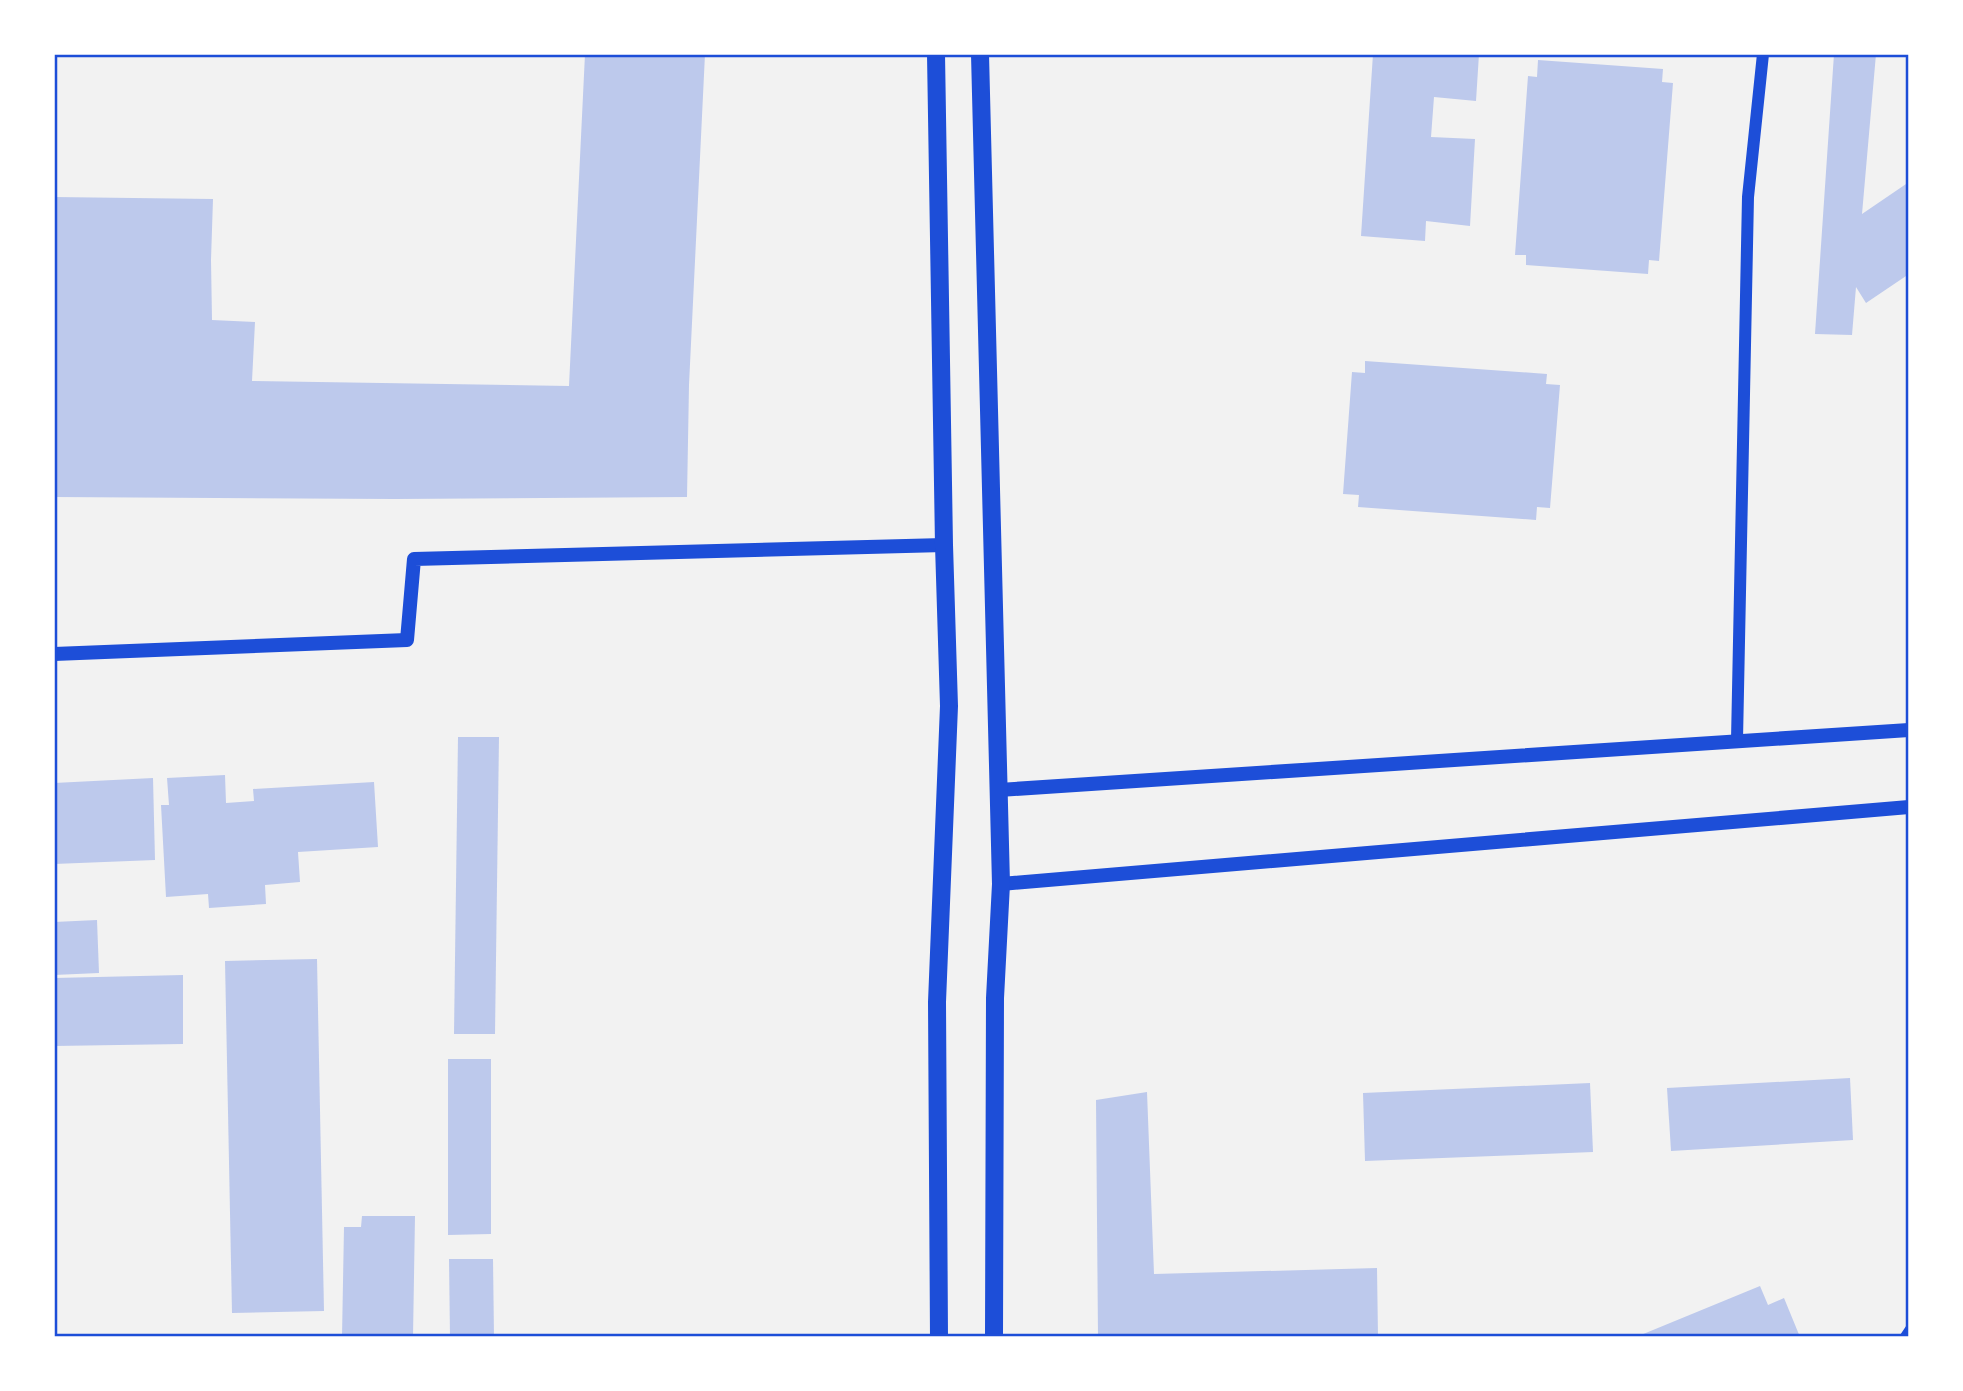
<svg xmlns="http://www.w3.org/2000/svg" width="1963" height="1391" font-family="'Golos Text',sans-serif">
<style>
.building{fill:#bdc9ec}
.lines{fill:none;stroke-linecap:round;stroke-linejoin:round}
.minor{stroke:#1d4ed8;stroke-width:7}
.tertiary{stroke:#1d4ed8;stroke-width:12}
.secondary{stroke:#1d4ed8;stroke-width:14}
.primary{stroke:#1d4ed8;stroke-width:18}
.neatline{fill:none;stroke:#1d4ed8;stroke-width:2.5}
</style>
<rect width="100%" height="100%" fill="#f2f2f2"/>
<g class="building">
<polygon points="585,54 705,54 689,385 687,497 395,499 54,497 54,197 213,199 211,260 212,320 255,322 252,381 569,386"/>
<polygon points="1373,54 1479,54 1476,101 1434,97 1431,137 1475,139 1470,226 1426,221 1425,241 1361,236"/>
<polygon points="1834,54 1876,54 1862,214 1909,182 1909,274 1866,303 1856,287 1852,335 1815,334"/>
<polygon points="1538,60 1663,69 1662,82 1673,83 1659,261 1649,260 1648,274 1526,265 1526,255 1515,255 1528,76 1537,77"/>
<polygon points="1365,361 1547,374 1546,384 1560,385 1550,508 1537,507 1536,520 1358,507 1359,495 1343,494 1352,372 1365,373"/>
<polygon points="458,737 499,737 495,1034 454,1034"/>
<polygon points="225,775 226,803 254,801 253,789 374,782 378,847 298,852 300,882 265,885 266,904 209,908 208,894 166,897 161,805 169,805 167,778"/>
<polygon points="153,778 155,860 54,864 54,783"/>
<polygon points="97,920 99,973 54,975 54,922"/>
<polygon points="317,959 324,1311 232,1313 225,961"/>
<polygon points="183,975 183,1044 54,1046 54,978"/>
<polygon points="448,1059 491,1059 491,1234 448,1235"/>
<polygon points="1850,1078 1853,1140 1671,1151 1667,1088"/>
<polygon points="1590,1083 1593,1152 1365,1161 1363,1093"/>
<polygon points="1147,1092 1154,1274 1377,1268 1378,1337 1098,1337 1096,1100"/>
<polygon points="362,1216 415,1216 413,1337 342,1337 344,1227 361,1227"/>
<polygon points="449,1259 493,1259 494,1337 450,1337"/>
<polygon points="1760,1286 1768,1305 1784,1298 1800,1337 1636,1337"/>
</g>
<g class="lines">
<polyline class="minor" points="1903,1337 1909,1328"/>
<polyline class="tertiary" points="1737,740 1748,197 1763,54"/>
<g class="secondary">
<polyline points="54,654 407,640 414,559 944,545"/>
<polyline points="999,790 1909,730"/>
<polyline points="1001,884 1909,807"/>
</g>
<g class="primary">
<polyline points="936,54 944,545 949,706 937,1002 939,1337"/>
<polyline points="980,54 1001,884 995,998 994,1337"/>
</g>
</g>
<rect width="1963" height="1391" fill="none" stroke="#ffffff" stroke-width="112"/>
<rect x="56" y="56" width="1851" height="1279" class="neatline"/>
</svg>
